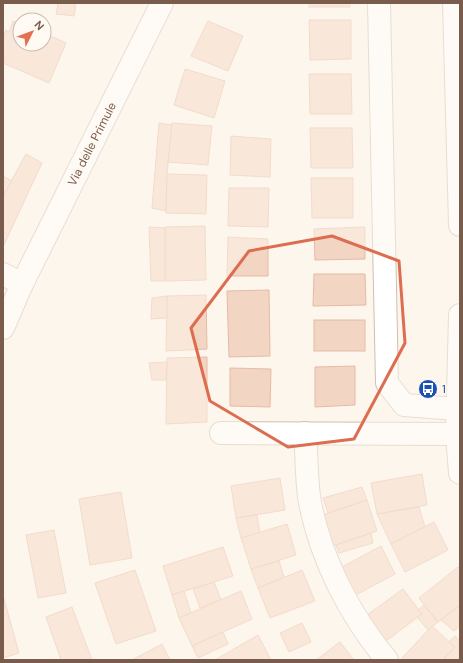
<svg xmlns="http://www.w3.org/2000/svg" width="463" height="663" font-family="'DM Sans',sans-serif">
<style>
.building{fill:#f3d5c3;stroke:#e6bba3}
.lines{fill:none;stroke-linecap:round;stroke-linejoin:round}
.street-casing{stroke:#d1beb0;stroke-width:24}
.street{stroke:#fff;stroke-width:22}
.marked{fill:none;stroke:#dc6d51;stroke-width:3;stroke-linejoin:round}
.labels{text-anchor:middle;stroke-width:3;stroke-linejoin:round;paint-order:stroke}
.street-label{font-size:12px;fill:#7a5c4d;stroke:#fffaf3}
.transit-label{font-size:12px;fill:#164399;stroke:#fffaf3;text-anchor:start}
</style>
<rect width="100%" height="100%" fill="#fdf6ec"/>
<g class="building">
<polygon points="58,3 76,3 74,16 56,14"/>
<rect x="309" y="3" width="41" height="4"/>
<polygon points="309,20 351,20 351,59 310,60"/>
<polygon points="13,21 20,23 20,44 44,44 44,33 66,43 49,83 3,63 3,38 6,30 9,32"/>
<polygon points="208,21 243,36 228,71 191,56"/>
<polygon points="185,69 225,81 214,118 174,105"/>
<polygon points="309,74 351,74 352,114 310,114"/>
<polygon points="159,123 172,125 167,174 166,211 152,208"/>
<polygon points="172,123 212,126 208,165 168,162"/>
<polygon points="310,128 352,128 353,168 311,168"/>
<polygon points="231,136 271,139 270,177 230,175"/>
<polygon points="26,154 42,163 3,247 3,196"/>
<polygon points="167,174 207,175 206,214 166,213"/>
<polygon points="3,176 12,181 3,196"/>
<polygon points="311,178 353,178 353,218 312,218"/>
<polygon points="229,188 269,188 268,227 228,226"/>
<polygon points="205,226 206,280 165,281 165,227"/>
<polygon points="149,227 165,228 165,281 151,281"/>
<polygon points="365,227 365,259 315,260 314,229"/>
<polygon points="228,237 268,239 268,276 227,276"/>
<polygon points="314,274 365,274 366,305 313,306"/>
<polygon points="269,290 270,356 229,357 227,291"/>
<polygon points="206,295 207,349 166,351 167,296"/>
<polygon points="167,296 167,318 151,319 152,298"/>
<rect x="314" y="320" width="51" height="31"/>
<polygon points="207,357 207,422 166,424 167,358"/>
<polygon points="167,362 166,380 152,380 149,363"/>
<polygon points="355,366 355,405 315,407 315,367"/>
<polygon points="230,368 271,369 270,407 230,406"/>
<polygon points="422,474 427,505 377,514 371,483"/>
<polygon points="280,478 285,510 236,518 231,486"/>
<polygon points="362,487 367,500 328,513 323,498"/>
<polygon points="121,492 132,558 90,565 79,499"/>
<polygon points="367,500 377,531 333,546 323,515"/>
<polygon points="419,507 425,527 391,544 377,514"/>
<polygon points="257,515 260,533 241,538 236,518"/>
<polygon points="434,522 448,550 405,572 391,544"/>
<polygon points="287,524 296,555 251,569 241,538"/>
<polygon points="54,530 66,593 38,598 26,535"/>
<polygon points="371,533 373,543 339,553 336,545"/>
<polygon points="381,546 395,574 354,596 340,568"/>
<polygon points="223,547 233,576 172,595 163,566"/>
<polygon points="279,561 284,577 258,588 251,569"/>
<polygon points="458,567 460,569 460,605 438,622 419,598"/>
<polygon points="135,570 156,631 116,644 95,583"/>
<polygon points="302,570 315,601 270,618 258,588"/>
<polygon points="214,582 221,600 200,608 193,589"/>
<polygon points="403,589 422,614 386,641 367,615"/>
<polygon points="184,591 191,613 179,618 172,595"/>
<polygon points="241,591 252,619 192,646 179,618"/>
<polygon points="3,595 19,653 3,658"/>
<polygon points="424,605 438,622 428,630 417,617 422,614 418,610"/>
<polygon points="460,605 460,626 454,631 441,620"/>
<polygon points="72,607 92,660 61,660 46,617"/>
<polygon points="302,623 311,642 289,652 280,633"/>
<polygon points="432,626 455,647 443,660 402,660 401,659"/>
<polygon points="223,632 228,644 198,658 192,646"/>
<polygon points="258,635 271,660 215,660"/>
<polygon points="455,636 460,641 460,656 457,660 443,660 455,647 449,642"/>
<polygon points="340,642 354,660 316,660"/>
<polygon points="162,644 170,660 132,660"/>
</g>
<g class="lines">
<defs>
<g id="street">
<polyline points="379,3 387,383 404,405 457,409"/>
<polyline points="454,3 460,225"/>
<polyline points="3,274 22,284"/>
<polyline points="460,315 457,434 460,473"/>
<polyline points="3,328 22,284 162,3"/>
<polyline points="221,433 457,434"/>
<path d="M305,433c2,23 1,47 5,70 11,56 40,113 77,157"/>
</g>
</defs>
<use href="#street" class="street-casing"/>
<use href="#street" class="street"/>
</g>
<path d="M0 0H463V663H0ZM332,236l67,25 6,82 -51,96 -66,8 -78,-46 -19,-73 58,-77z" fill="#fdf6ec" fill-opacity=".55" fill-rule="evenodd"/>
<path class="marked" d="M332,236l67,25 6,82 -51,96 -66,8 -78,-46 -19,-73 58,-77z"/>
<defs>
<symbol id="bus-disc" viewBox="-11 -11 22 22"><circle r="9.5" fill="#1a4fb4" stroke="#fffaf3"/><path d="M-5-6H5V4H4V6H2V4H-2V6H-4V4H-5ZM-3.5-4V0h7V-4ZM-3.5 1.2v1.5H-2V1.2ZM2 1.2v1.5H3.5V1.2Z" fill="#fff"/></symbol>
</defs>
<g fill-rule="evenodd">
<use href="#bus-disc" x="417" y="378" width="22" height="22"/>
</g>
<g class="labels">
<g class="street-label">
<text transform="translate(92 144) rotate(-63)" y="4">Via delle Primule</text>
</g>
<g class="transit-label">
<text x="442" y="393">1</text>
</g>
</g>
<rect width="463" height="663" fill="none" stroke="#7a5c4d" stroke-width="8"/>
<g transform="translate(32 32) rotate(48)"><circle r="19" fill="#fffaf3" stroke="#cabbb1"/>
<path d="M0-3L7 15L0 10L-7 15Z" fill="#e76f51"/>
<text y="-6" font-size="11" font-weight="bold" text-anchor="middle" fill="#7a5c4d">N</text>
</g>
</svg>
